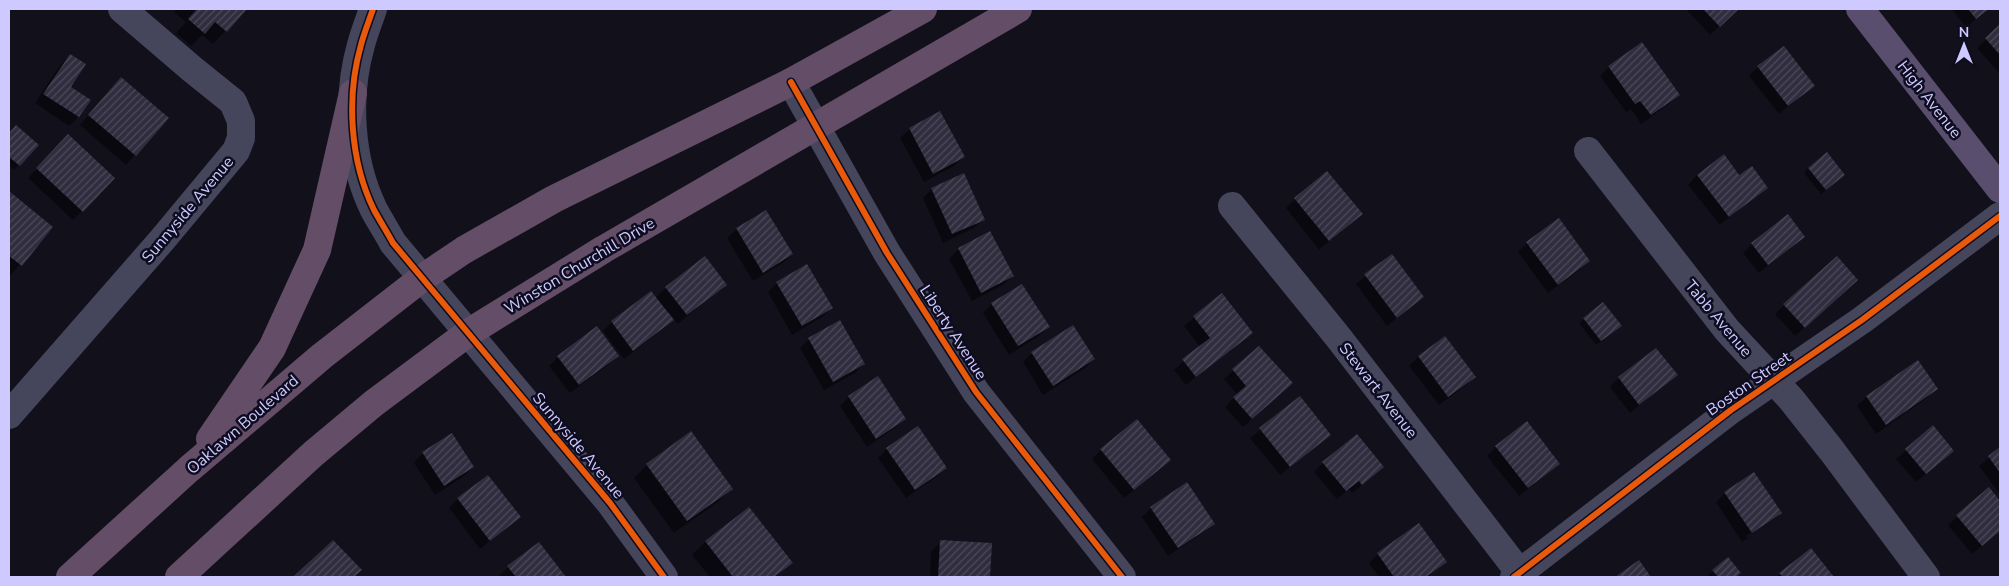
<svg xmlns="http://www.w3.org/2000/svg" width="2009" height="586" font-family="'Nunito Sans',sans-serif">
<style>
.shadow{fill:#0007;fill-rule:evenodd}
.building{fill:url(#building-hatch)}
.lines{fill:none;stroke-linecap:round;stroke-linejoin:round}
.minor{stroke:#45455b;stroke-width:28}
.major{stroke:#594e6d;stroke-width:28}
.highway{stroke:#644d67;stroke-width:28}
.cycleway-casing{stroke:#0e0c1f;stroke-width:9}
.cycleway{stroke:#e8590c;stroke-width:6}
.labels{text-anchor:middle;stroke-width:5;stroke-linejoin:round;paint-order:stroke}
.street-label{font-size:16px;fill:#cecaff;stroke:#0e0c1f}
</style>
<defs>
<pattern id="building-hatch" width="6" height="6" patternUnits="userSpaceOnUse" patternTransform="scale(1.25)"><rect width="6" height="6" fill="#302d3e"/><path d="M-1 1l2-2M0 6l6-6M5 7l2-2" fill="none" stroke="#4d4a5b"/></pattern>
</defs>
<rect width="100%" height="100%" fill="#12101b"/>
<g class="shadow">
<polygon points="176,9 245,9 213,44 202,35 191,46 176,33 186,22 174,12"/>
<polygon points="1686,9 1738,9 1710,35"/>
<polygon points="1952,9 1989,9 1966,27"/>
<polygon points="2000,26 2000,74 1977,48"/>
<polygon points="70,55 69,87 78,117 69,126 35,103 61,64"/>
<polygon points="1609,67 1679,94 1670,103 1641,124 1631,109 1626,112 1600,76"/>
<polygon points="1758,67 1813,86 1779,114 1749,76"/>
<polygon points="112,88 168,118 126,165 80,125"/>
<polygon points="16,126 37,145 14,170 9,165 9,134"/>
<polygon points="910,129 963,157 954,166 924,182 900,138"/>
<polygon points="68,136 114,178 73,220 28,178"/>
<polygon points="1808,168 1839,179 1821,194 1804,173"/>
<polygon points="1697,175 1739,176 1767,187 1720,225 1688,185"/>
<polygon points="932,189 983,219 974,228 943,243 923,198"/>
<polygon points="9,193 52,227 9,277"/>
<polygon points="1295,199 1361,214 1319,250 1286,208"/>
<polygon points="766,212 792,254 783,263 753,281 727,238 737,229"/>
<polygon points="990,233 1012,276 1003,285 972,301 949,259 959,249"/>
<polygon points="1803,237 1759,273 1743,253 1752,244"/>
<polygon points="1527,243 1589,261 1580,270 1548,293 1518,252"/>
<polygon points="1391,256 1423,297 1387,326 1356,284"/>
<polygon points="807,266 831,308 822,317 792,335 768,292 777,283"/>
<polygon points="1857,280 1795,336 1775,314 1784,305"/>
<polygon points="725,285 678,324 669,312 667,314 672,320 663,329 624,359 603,331 612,322 651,293 655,298 666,288"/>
<polygon points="1221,295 1251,333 1186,385 1174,370 1200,347 1184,326"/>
<polygon points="992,304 1048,327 1039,336 1009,355 983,313"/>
<polygon points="1584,319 1616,330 1596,345 1579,323"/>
<polygon points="1445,338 1474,377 1465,386 1439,405 1409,366 1418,357"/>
<polygon points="809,339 864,363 855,373 824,390 800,348"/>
<polygon points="1259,347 1282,392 1243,427 1225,407 1237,394 1224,379"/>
<polygon points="1032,353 1094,359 1085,368 1043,395 1023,362"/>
<polygon points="617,356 608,365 570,393 549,366 558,357"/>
<polygon points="1918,362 1936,389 1927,398 1876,434 1857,406 1866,397"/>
<polygon points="1676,375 1630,413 1610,387 1619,378"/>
<polygon points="849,397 905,418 896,427 867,447 840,406"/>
<polygon points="1300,398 1330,435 1280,475 1250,438"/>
<polygon points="1933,427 1953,451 1916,482 1896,459"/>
<polygon points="1496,447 1559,464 1519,496 1487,456"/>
<polygon points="887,449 945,468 936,477 906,498 878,458"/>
<polygon points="2000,449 2000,492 1999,493 1979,466"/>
<polygon points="1101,450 1160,469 1124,498 1092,459"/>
<polygon points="423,453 473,467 464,476 435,495 414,463"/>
<polygon points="1323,463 1373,476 1352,493 1349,489 1337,499 1314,472"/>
<polygon points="647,465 731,489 718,502 674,533 634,478"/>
<path d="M1754,474l26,39 -9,9 -29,20 -26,-40 9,-9zM1772,519v3l-25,16 -1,-2z"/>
<polygon points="1989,489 2000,503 2000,531 1972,554 1948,525"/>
<polygon points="458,499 519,517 480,549 449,508"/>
<polygon points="1151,508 1213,523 1204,532 1168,556 1142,517"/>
<polygon points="749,509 791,563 776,577 710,577 692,555 705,542"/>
<polygon points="333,542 360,570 353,577 295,577"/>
<polygon points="941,542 990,544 989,577 930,577 931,551"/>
<polygon points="538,543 565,577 500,577 499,576 508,567"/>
<polygon points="1810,550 1832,577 1777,577 1780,574"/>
<polygon points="1378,554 1445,562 1428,577 1379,577 1369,563"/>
<polygon points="1728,559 1740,573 1736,577 1710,577 1708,575"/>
</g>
<g class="building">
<polygon points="197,9 247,9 227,32 215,22 205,34 188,19"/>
<polygon points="1703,9 1739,9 1720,27"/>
<polygon points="1968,9 1989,9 1976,19"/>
<polygon points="2000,24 2000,55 1985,38"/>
<polygon points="1642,42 1680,95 1651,115 1640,101 1635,104 1608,66"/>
<polygon points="1784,46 1815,86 1788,106 1757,66"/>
<polygon points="70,54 86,64 71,87 91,100 79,117 43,94"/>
<polygon points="121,77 169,118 136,156 88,115"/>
<polygon points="940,111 965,157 933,174 909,128"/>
<polygon points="16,125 39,145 20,166 9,157 9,133"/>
<polygon points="68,134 115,178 83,212 36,168"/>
<polygon points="1827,152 1845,175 1826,190 1808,168"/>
<polygon points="1724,154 1739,175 1752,166 1768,188 1729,217 1697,175"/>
<polygon points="1327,171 1363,214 1329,241 1294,198"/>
<polygon points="964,173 985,220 952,234 931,188"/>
<polygon points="9,191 53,227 22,266 9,256"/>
<polygon points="766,210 793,254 763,273 736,228"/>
<polygon points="1788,214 1805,237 1768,265 1751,243"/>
<polygon points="1559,218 1590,261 1558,285 1526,242"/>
<polygon points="990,231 1014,276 981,293 958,248"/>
<polygon points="1392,254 1424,297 1397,318 1364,274"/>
<polygon points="705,256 727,285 687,315 665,287"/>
<polygon points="1837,256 1858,280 1805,328 1783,304"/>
<polygon points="807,264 833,308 802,326 776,282"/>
<polygon points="1022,284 1050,327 1018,346 991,303"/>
<polygon points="651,291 674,320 633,351 611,321"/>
<polygon points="1222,293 1253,333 1196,377 1182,359 1210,338 1193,316"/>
<polygon points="1603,302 1622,326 1601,341 1583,318"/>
<polygon points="840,320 865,364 833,382 808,338"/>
<polygon points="1073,325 1095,359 1053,386 1031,352"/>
<polygon points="597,326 619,356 579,385 557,356"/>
<polygon points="1445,336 1476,377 1448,397 1418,356"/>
<polygon points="1259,346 1293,383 1252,419 1233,397 1246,386 1232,369"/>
<polygon points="1656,348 1678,375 1639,405 1618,377"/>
<polygon points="1918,360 1938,389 1886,425 1866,396"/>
<polygon points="878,376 906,419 876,439 848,396"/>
<polygon points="1300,396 1331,435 1290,467 1259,428"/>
<polygon points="1137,419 1171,460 1134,490 1100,449"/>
<polygon points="1527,421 1560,464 1528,488 1495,446"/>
<polygon points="1933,425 1954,451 1926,474 1905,449"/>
<polygon points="918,426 947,468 915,490 886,448"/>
<polygon points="691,431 733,489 687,521 646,464"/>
<polygon points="452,433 474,467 444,486 422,452"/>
<polygon points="1357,434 1384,467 1362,485 1359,481 1346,491 1322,462"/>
<polygon points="2000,447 2000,473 1988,456"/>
<polygon points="1754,472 1782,513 1752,533 1724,492"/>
<polygon points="488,475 521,517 490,541 457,498"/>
<polygon points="1187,482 1215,524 1178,548 1150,507"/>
<polygon points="1989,487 2000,501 2000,531 1982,546 1956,515"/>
<polygon points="749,507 793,563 774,577 733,577 705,541"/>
<polygon points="1419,523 1447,562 1426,577 1394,577 1377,553"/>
<polygon points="333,540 362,570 354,577 293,577"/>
<polygon points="940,540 992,543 990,577 938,577"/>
<polygon points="539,542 566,577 516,577 507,566"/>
<polygon points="1811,548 1834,577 1783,577 1779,573"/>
<polygon points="1728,557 1741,573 1736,577 1718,577 1712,570"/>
<polygon points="1639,560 1651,577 1615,577"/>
</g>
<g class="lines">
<g class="minor">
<path d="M373,9c-4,12 -9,24 -12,36 -15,52 -11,116 13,165 6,11 13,22 19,33l217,260 54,74"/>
<polyline points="791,82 887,253 976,392 1122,577"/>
<polyline points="1588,151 1727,330 1791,399 1832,451 1926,577"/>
<polyline points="1232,206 1338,337 1523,577"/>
<polyline points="9,415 162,240 236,151 241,138 241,121 233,102 192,69 122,9"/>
<polyline points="1514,577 1731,410 1862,320 2000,216"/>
</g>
<polyline class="major" points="1860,9 2000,189"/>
<g class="highway">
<polyline points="210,439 272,348 317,250 353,93"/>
<polyline points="70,577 189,469 322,356 421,279 464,250 554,199 791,82 923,9"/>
<polyline points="179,577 313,454 374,403 468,333 604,249 1018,9"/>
</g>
<defs>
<g id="cycleway">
<path d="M373,9c-4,12 -9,24 -12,36 -15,52 -11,116 13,165 6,11 13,22 19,33l217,260 54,74"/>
<polyline points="791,82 887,253 976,392 1122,577"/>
<polyline points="1514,577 1731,410 1862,320 2000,216"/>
</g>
</defs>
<use href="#cycleway" class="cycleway-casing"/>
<use href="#cycleway" class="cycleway"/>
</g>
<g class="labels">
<g class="street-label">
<text transform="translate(1930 99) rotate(52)" y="6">High Avenue</text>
<text transform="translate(187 209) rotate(-50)" y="6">Sunnyside Avenue</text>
<text transform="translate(579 265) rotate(-31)" y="6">Winston Churchill Drive</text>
<text transform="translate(1719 318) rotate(50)" y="6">Tabb Avenue</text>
<text transform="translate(954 332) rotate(57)" y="6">Liberty Avenue</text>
<text transform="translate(1748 383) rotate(-35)" y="6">Boston Street</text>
<text transform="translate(1379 390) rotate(52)" y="6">Stewart Avenue</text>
<text transform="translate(242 424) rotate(-41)" y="6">Oaklawn Boulevard</text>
<text transform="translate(579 445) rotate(50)" y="6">Sunnyside Avenue</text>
</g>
</g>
<rect width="2009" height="586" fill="none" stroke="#cecaff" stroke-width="20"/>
<g transform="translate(1964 45)" stroke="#0e0c1f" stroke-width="4" paint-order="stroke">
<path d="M0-4L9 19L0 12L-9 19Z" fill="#cecaff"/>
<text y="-8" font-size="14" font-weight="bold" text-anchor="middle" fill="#cecaff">N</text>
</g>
</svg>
